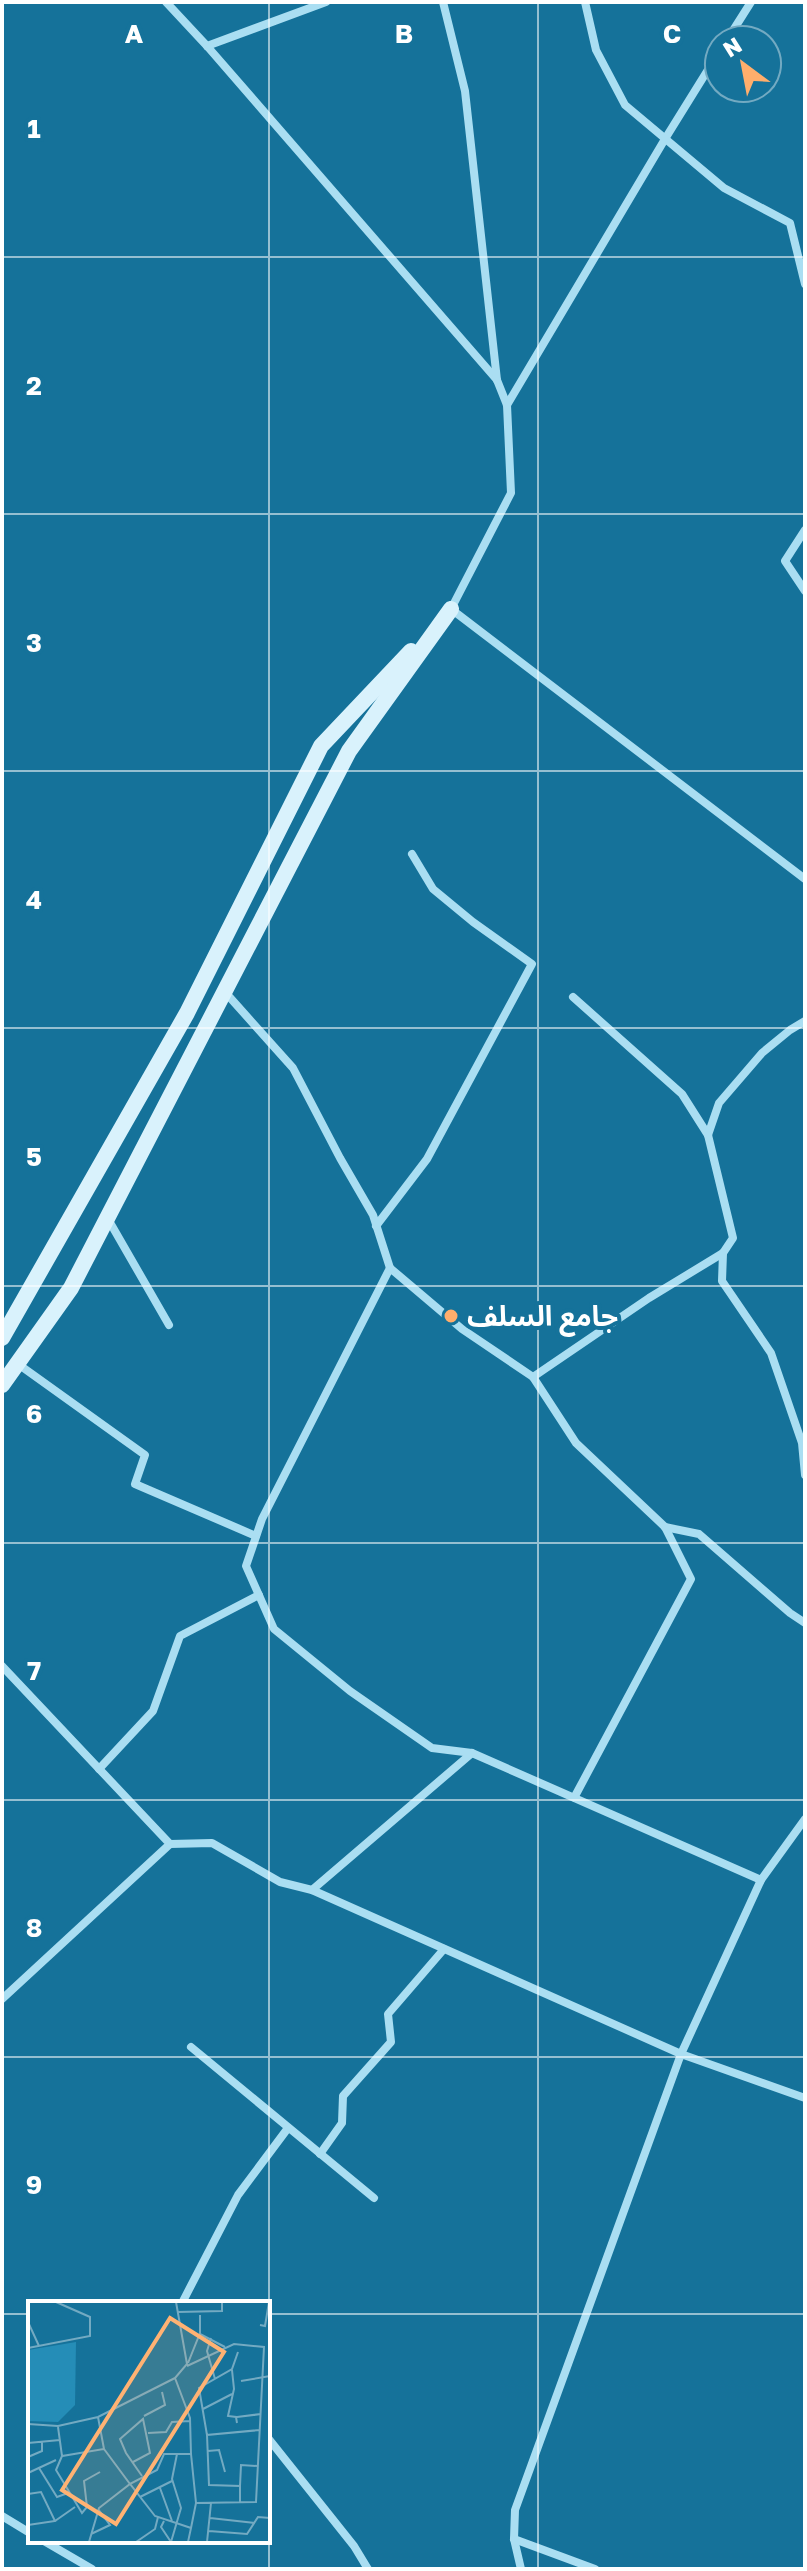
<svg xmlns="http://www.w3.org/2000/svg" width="807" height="2571" font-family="'Golos Text','Noto Sans Arabic',sans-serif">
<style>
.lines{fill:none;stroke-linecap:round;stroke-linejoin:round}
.minor{stroke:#aadef2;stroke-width:8}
.secondary{stroke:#d9f2fc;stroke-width:16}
.grid{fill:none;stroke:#fff;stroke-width:2;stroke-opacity:0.55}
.poi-dot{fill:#ffae6c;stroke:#15729a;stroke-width:3}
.labels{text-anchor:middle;stroke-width:8;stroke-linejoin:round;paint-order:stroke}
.poi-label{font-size:28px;font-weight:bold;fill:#fff;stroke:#15729a;text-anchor:start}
.inset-road{fill:none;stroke:#73aac2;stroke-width:2}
.view{fill:#ffb273;fill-opacity:0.15;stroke:#ffb273;stroke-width:4}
.inset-edge{fill:none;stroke:#fff;stroke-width:4}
.grid-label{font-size:26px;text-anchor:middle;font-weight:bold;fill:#fff;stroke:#15729a;stroke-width:8;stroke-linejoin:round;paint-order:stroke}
</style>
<rect width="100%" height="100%" fill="#15729a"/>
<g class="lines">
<g class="minor">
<polyline points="166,2 207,46 497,380 507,405 511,493 451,609 805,879"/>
<polyline points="443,2 465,91 497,380"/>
<polyline points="585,2 596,50 625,105 724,188 790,223 805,284"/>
<polyline points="727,40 751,2"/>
<polyline points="207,46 326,2"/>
<polyline points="507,405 665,139 719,52"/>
<polyline points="805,530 785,561 805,591"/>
<polyline points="225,992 293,1068 340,1158 373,1215 390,1268"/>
<polyline points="573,997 682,1094 708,1135"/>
<polyline points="108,1219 169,1325"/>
<polyline points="376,1226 427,1159 532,964 473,922 433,889 412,854"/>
<polyline points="723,1253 722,1281 771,1353 802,1443 805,1475"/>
<polyline points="18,1364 145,1455 135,1484 256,1536"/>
<polyline points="533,1377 649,1298 723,1253 733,1238 708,1135 719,1103 762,1053 790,1030 805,1021"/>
<polyline points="665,1527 699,1534 790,1613 805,1623"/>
<polyline points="2,1666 170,1844 2,1999"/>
<polyline points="99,1769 153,1711 180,1636 259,1595"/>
<polyline points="574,1798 691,1579 665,1527 576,1443 533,1377 462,1329 390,1268 262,1519 246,1566 274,1629 350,1691 432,1748 472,1753 761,1880"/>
<polyline points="170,1844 212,1843 280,1882 312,1890 681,2054 761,1880 805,1819"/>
<polyline points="312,1890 472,1753"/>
<polyline points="191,2047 374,2198"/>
<polyline points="320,2154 342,2123 343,2096 391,2042 388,2014 444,1949"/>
<polyline points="182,2303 238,2195 288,2128"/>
<polyline points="268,2438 354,2546 368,2569"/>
<polyline points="2,2516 30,2533"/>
<polyline points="514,2539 595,2569"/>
<polyline points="44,2541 92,2569"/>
<polyline points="521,2569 514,2539 515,2510 681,2054 805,2098"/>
</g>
<g class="secondary">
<polyline points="2,1338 187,1013 321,746 411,651"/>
<polyline points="2,1385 71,1288 349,751 451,609"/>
</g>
</g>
<path class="grid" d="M269,2v2567M538,2v2567M2,257h803M2,514h803M2,771h803M2,1028h803M2,1286h803M2,1543h803M2,1800h803M2,2057h803M2,2314h28M268,2314h537"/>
<circle class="poi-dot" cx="451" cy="1316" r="8"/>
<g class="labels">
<g class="poi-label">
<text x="467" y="1326">جامع السلف</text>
</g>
</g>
<g transform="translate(28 2301)">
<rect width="242" height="242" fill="#15729a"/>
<path d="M48,41l-1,63 -17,17 -30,-1v-71z" fill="#258db7"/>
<path class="inset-road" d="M148,1l11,62 -12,14 15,40 1,36M150,11l44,-1v-9M0,21l11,24M232,24l5,1 4,-24M172,33l25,13M183,37l-4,13 8,28M0,47l62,-12v-19l-34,-15M160,62l12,-30v-18M159,65l47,-22 30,3 -8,155 -60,1M204,69l2,19 -6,27 8,1 1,6M213,80l29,-5M175,108l29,-15M116,115l21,-11 -3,-13M209,116l24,-3M0,123l30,2 40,-9 77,-39M30,126l4,29 42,-7 -6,-32M120,132l18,-1 6,-10 18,-1M179,134l-8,-47 33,-19 6,-17M0,142l32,-3M76,148l26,35 27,-14 7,-16h27l5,49 -5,25M180,150l11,-1 6,22M34,155l-6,14 26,43 5,-6 -3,-26 16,-9M0,156l14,-6v-10M105,161l17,-9 -7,-34 -23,20 6,14 16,23M11,167l18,29 11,-4M0,172l28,-13M212,185l1,-21 17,1M132,187l12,33M0,193l13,-2 14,29 -27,4M112,196l32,-16M212,201v-16l-31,-1 -2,-50 53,-5M182,217l45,5M27,220l20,-14M136,220l-3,6 10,15M181,230l38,3 11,-17 12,1M63,233l19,-9 -12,-16M61,241l10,-34 31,-24 25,32 36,12 -3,14M108,241l19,-13 3,-12M143,241l10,-34 -9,-29 5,-25M179,241l4,-39"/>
<path class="view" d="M142,17l54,34 -108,172 -54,-34z"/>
<rect width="242" height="242" class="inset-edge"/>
</g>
<g class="grid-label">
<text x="134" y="43">A</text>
<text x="404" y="43">B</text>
<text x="672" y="43">C</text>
<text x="34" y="138">1</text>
<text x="34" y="395">2</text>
<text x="34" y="652">3</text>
<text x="34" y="909">4</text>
<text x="34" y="1166">5</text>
<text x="34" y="1423">6</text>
<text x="34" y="1680">7</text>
<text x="34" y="1937">8</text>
<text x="34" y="2194">9</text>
</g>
<rect width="807" height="2571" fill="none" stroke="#ffffff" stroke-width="8"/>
<g transform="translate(743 64) rotate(328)"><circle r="38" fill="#15729a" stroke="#73aac2" stroke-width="2"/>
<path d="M0-6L14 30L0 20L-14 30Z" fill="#ffae6c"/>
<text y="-12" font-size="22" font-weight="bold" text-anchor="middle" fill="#ffffff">N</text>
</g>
</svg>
